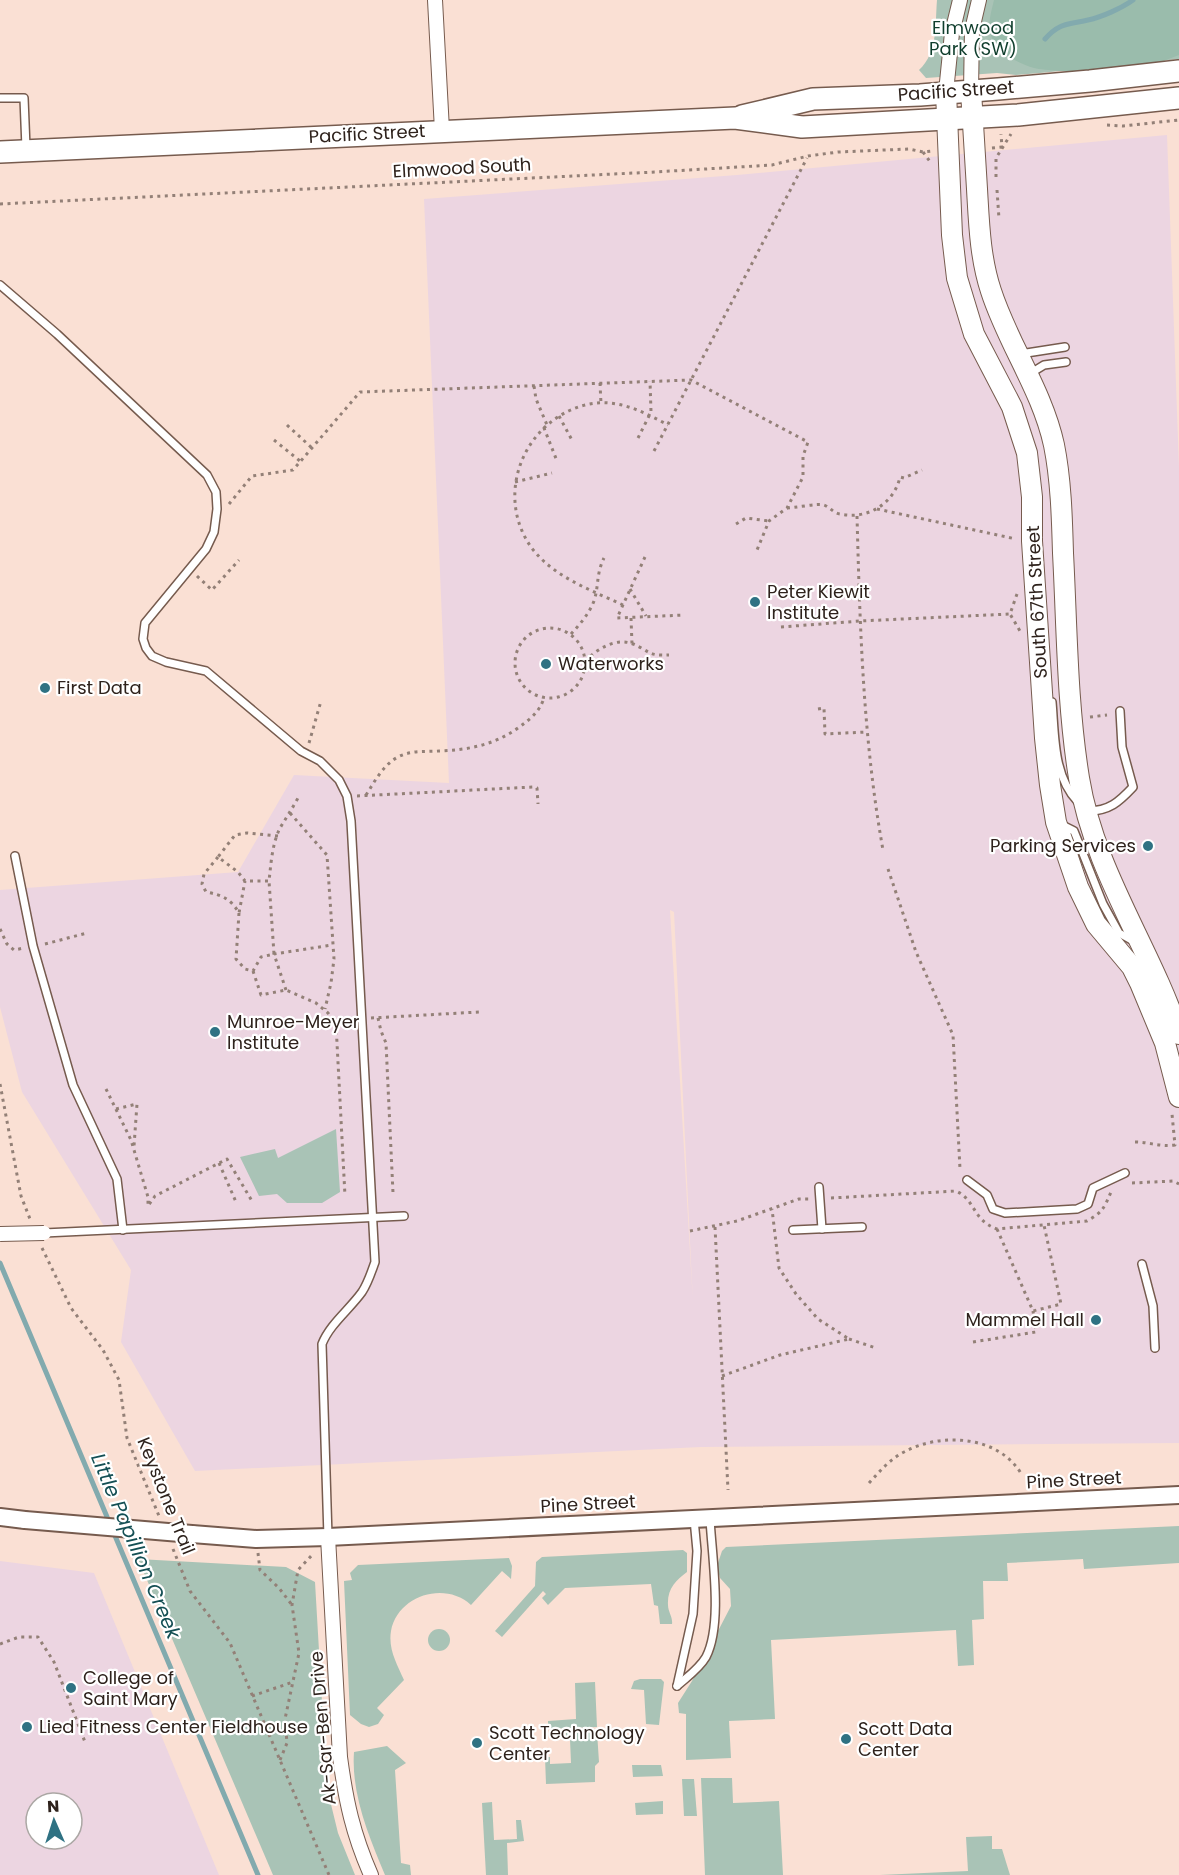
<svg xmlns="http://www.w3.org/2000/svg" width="1179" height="1875" font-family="Poppins,sans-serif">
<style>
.education{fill:#ecd5e1;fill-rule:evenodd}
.green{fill:#a9c3b6}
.forest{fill:#9abcac}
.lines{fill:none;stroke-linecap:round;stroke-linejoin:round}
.stream{stroke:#82aaae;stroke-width:5}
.service-casing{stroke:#765b4e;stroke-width:10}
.minor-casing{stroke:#765b4e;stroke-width:16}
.tertiary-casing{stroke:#765b4e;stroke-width:20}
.secondary-casing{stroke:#765b4e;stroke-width:22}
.primary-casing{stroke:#765b4e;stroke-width:24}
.path{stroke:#938077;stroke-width:3;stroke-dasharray:3 4.5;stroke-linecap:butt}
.service{stroke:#fff;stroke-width:7}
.minor{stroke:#fff;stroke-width:14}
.tertiary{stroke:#fff;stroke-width:16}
.secondary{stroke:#fff;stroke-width:20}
.primary{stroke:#fff;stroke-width:21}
.minor-bridge-casing{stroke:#765b4e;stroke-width:16;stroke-linecap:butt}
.tertiary-bridge-casing{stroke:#765b4e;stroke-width:20;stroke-linecap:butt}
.minor-bridge{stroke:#fff;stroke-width:14}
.tertiary-bridge{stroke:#fff;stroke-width:16}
.poi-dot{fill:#2f7283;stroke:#fff;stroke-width:2}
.labels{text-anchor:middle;stroke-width:4.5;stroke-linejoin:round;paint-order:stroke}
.park-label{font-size:18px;fill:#103e2d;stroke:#fff}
.street-label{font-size:18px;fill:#2e221c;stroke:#fff}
.poi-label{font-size:18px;fill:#2e221c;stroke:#fff;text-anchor:start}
.water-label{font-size:20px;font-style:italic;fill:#144f54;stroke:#fff}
</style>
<rect width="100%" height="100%" fill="#fae0d4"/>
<g class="education">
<path d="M1167,135l12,332v976l-478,4 -506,24 -74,-129 10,-72 -109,-178 -22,-85v-117l238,-18 56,-97 155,8 -25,-584 313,-24zM670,910l4,2 19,392v-1z"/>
<path d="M0,1561l94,12 125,302h-219zM36,1803h36v36h-36z"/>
</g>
<g class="green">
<path d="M937,0h242v59l-139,14 -24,2 -19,-2 -71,5 -7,-8c19,-17 16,-46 18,-70z"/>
<polygon points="336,1129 340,1192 322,1203 287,1203 277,1194 259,1196 240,1157 275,1149 278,1158"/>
<polygon points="1179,1526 1179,1563 1084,1569 1083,1559 1007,1563 1008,1581 983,1581 984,1619 972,1620 974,1665 958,1666 956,1630 771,1640 775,1719 729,1721 731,1758 686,1760 686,1714 679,1713 678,1703 692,1681 731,1606 730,1589 720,1578 717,1566 722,1551 726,1547"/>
<path d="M683,1550l4,3v19c-11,8 -20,17 -19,33 0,7 5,12 4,19h-12l-2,-18 -4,-1 -3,-21 -86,4 -17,17 -6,-7 4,-4 -3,-3 -41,46 -7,-6 40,-45 1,-24 6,-5z"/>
<path d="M509,1558l3,8 -1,13 -9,-8 -31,34c-26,-24 -73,-10 -80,26 -3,18 6,33 13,49l-27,28 7,7 -6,9 -9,3 -8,-3 -11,-9 -6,-134 8,-1 -2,-7 8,-8z"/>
<polygon points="138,1559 286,1567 315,1582 327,1788 338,1833 355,1875 273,1875"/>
<circle cx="439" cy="1640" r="11"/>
<polygon points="640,1679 661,1679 664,1682 659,1725 646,1724 644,1690 631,1689 634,1681"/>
<polygon points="595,1682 597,1727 548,1729 548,1721 576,1719 575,1683"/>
<polygon points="597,1732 599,1762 595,1766 595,1782 546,1784 545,1757 550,1757 550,1764 571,1763 570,1739 566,1739 566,1733"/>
<path d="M387,1746l19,17 -11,7 6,93 9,2 1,10h-26c-16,-38 -34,-81 -31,-123z"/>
<polygon points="632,1765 661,1765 663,1776 633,1777"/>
<polygon points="701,1778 732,1778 733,1803 779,1801 783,1875 705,1875"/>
<polygon points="682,1779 694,1779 697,1816 684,1816"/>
<polygon points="663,1801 663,1814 636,1815 635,1803"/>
<polygon points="492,1802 494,1840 517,1839 516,1820 521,1820 524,1841 507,1843 508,1875 486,1875 482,1803"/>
<polygon points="992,1836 992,1849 1002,1849 1010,1875 880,1875 968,1871 966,1837"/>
</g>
<path class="forest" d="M994,0h185v55c-19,8 -37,13 -57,16 -17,2 -71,1 -88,-3 -14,-4 -34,-14 -41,-28 -7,-13 -2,-27 1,-40z"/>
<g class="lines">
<g class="stream">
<path d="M1045,39c15,-17 23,-14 43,-19 14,-3 34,-12 45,-20"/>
<polyline points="0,1263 258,1875"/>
</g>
<defs>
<g id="service">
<polyline points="0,98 24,98 26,148"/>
<path d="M0,285l57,49 150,141 9,17 1,17 -3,23 -8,17 -61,74 -2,16 3,9 6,8 14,6 40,9 95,80 19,10 19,19 8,16 4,25 24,441c-4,11 -7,21 -13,30 -13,18 -32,32 -40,52l6,193"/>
<polyline points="1020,354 1065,347"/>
<polyline points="1031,373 1044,365 1066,362"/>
<path d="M1052,702c3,34 1,74 26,100"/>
<path d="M1088,811c21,0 31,-9 45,-24l-11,-40 -2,-36"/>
<polyline points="1060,824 1074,831 1103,904 1119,933 1135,942"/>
<polyline points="15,856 33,946 73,1085 117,1179 123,1230"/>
<polyline points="967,1180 987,1195 993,1209 1005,1213 1077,1209 1088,1204 1093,1188 1125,1173"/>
<polyline points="819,1187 822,1229"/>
<polyline points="793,1230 862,1227"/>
<polyline points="44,1233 404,1216"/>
<polyline points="1142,1264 1153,1306 1155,1348"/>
<path d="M677,1686c10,-9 22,-17 29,-29 17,-33 6,-100 4,-138"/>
<polyline points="677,1686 693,1614 697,1551 694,1519"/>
</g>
<g id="minor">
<polyline points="435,0 442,130"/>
<polyline points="971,91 972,30 979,0"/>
<polyline points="946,92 952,33 960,0"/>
<path d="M328,1537l12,220c6,45 13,77 31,118"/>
</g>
<g id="tertiary">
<polyline points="0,1517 25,1520"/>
<polyline points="192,1534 256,1539 328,1537 1179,1495"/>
</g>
<g id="secondary">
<path d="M971,91c2,33 4,65 6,98 2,34 3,69 14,102 17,53 51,99 63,154 7,35 8,73 9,108 4,75 4,151 16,225 15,93 71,169 100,256"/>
<polyline points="946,92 952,235 957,278 974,334 1012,407 1027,453 1032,497 1032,541 1045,738 1050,785 1056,822 1078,887 1096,924 1132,967 1140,983 1165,1043 1179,1097"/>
</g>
<g id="primary">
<polyline points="742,116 813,99 920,95 998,89 1090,81 1179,71"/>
<polyline points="0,152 735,118 802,127 1018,115 1179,98"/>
</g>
</defs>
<use href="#service" class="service-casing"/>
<use href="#minor" class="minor-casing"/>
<use href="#tertiary" class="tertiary-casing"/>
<use href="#secondary" class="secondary-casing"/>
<use href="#primary" class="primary-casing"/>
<g class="path">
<polyline points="1107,125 1123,126 1179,120"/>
<polyline points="992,148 1002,147 1001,134"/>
<polyline points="923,152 931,163"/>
<polyline points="996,177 996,158 1011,134"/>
<polyline points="997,190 999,219"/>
<polyline points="0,204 655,172 772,165 808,156 838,152 909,149 923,152 932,151"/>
<polyline points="600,383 601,404"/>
<polyline points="534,386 536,399 547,425 544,428 557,461"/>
<polyline points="559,416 573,442"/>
<polyline points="287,425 312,448"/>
<polyline points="638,438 651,412 650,381"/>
<polyline points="274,440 300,461"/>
<polyline points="654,451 807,158"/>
<polyline points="515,482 552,473"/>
<polyline points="229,504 252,476 293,470 360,392 691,380 808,442 803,456 803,477 787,508 769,521 757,550"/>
<path d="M787,508c8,0 30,-5 37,-3 6,2 9,8 16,9 27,6 54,-10 60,-37l4,1 18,-8"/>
<polyline points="877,509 1016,539"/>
<path d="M857,516c3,112 6,223 26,334"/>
<polyline points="736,524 746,518 769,521"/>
<polyline points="645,557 617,618 684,615"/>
<polyline points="197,576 212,590 239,560"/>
<polyline points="630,589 646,616"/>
<polyline points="1017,594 1010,614 1020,631"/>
<path d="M623,605c-32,-15 -70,-28 -92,-58 -37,-53 -7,-126 54,-142 30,-8 57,6 83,20"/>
<polyline points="631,618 632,644"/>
<polyline points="781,627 860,621 1010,614"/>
<circle cx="550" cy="663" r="35"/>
<path d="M571,634c9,-10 18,-20 23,-33 5,-15 2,-27 10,-43"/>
<path d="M585,661c12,-12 31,-24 48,-17 17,7 14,12 36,11"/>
<polyline points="818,709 824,708 825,734 866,732"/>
<polyline points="1090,717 1107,715"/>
<polyline points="309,743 321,701"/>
<path d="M366,795c9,-14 17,-30 32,-38 13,-7 27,-5 41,-6 29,-1 55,-6 79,-23 12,-9 21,-15 26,-30"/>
<polyline points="357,796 533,787 537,788 538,804"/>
<polyline points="290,813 327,855 334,959 331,983 325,1009"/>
<path d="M278,836l-31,-3 -12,2 -17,22 20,15 7,9h24c2,-17 3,-37 11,-53 6,-10 12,-19 18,-30"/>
<path d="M218,857l-14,17 -2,10 4,8c16,3 25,7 33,21l6,-32"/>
<polyline points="888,869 916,952 953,1035 960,1169"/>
<polyline points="239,913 236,959 245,969 253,971 261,957 274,954 269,881"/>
<polyline points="0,929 7,944 14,950 24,948"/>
<polyline points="45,944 87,933"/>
<polyline points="253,971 261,995 286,990 316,1003 328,1013 336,1024 345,1196"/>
<polyline points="286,990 274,954 332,945"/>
<polyline points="371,1018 479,1012"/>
<polyline points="378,1018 381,1031 386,1043 393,1193"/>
<polyline points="333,1020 350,1019"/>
<polyline points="0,1084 21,1196 30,1219"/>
<polyline points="106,1089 131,1140 148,1197 148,1206 155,1196 227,1159 252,1201"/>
<polyline points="116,1109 137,1104 134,1146"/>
<path d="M1135,1142c14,0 25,5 40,3l-3,-31"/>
<polyline points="219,1163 236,1202"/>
<polyline points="1132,1183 1173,1181 1179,1184"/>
<path d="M831,1198l125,-7c20,9 16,29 41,38l90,-8c16,-9 17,-13 24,-29"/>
<polyline points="715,1227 728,1490"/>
<polyline points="997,1229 1033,1311 1061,1304 1044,1225"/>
<polyline points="690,1231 737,1221 799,1199 809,1199"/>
<polyline points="42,1248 71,1308 103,1350 119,1380 127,1438 159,1516"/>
<polyline points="849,1339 876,1348"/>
<polyline points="973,1342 1036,1332 1033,1311"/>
<polyline points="722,1376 780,1355 849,1339 818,1319 796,1294 779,1268 772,1209"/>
<path d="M869,1483c11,-12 21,-24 35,-31 37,-20 95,-17 118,23"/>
<polyline points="173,1549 190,1591 230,1643 329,1875"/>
<polyline points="258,1553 260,1570 279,1588 292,1605"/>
<polyline points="0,1644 19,1637 38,1637 54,1662 85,1742"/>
<polyline points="252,1696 293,1682"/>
<polyline points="280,1760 287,1743 285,1719 299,1653 292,1605 298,1570 314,1553"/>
</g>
<use href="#service" class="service"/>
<use href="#minor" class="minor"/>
<use href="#tertiary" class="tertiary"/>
<use href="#secondary" class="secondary"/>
<use href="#primary" class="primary"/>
<defs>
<polyline id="minor-bridge" points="0,1234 44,1233"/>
<polyline id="tertiary-bridge" points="25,1520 192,1534"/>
</defs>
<use href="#minor-bridge" class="minor-bridge-casing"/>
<use href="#tertiary-bridge" class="tertiary-bridge-casing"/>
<use href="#minor-bridge" class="minor-bridge"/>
<use href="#tertiary-bridge" class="tertiary-bridge"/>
</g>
<g class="poi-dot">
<circle cx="755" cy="602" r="6"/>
<circle cx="546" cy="664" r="6"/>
<circle cx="45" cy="688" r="6"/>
<circle cx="1148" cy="846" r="6"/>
<circle cx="215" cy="1032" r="6"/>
<circle cx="1096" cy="1320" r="6"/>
<circle cx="71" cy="1688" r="6"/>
<circle cx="27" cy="1727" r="6"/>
<circle cx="846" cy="1739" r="6"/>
<circle cx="477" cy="1743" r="6"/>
</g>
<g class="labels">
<g class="park-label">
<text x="973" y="34">Elmwood<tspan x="973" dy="21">Park (SW)</tspan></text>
</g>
<g class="street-label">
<text transform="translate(956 91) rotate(-4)" y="6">Pacific Street</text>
<text transform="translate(367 134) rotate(-3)" y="6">Pacific Street</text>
<text transform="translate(462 168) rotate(-3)" y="6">Elmwood South</text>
<text transform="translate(1037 602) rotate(-93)" y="6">South 67th Street</text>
<text transform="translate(1074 1480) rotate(-3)" y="6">Pine Street</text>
<text transform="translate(166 1496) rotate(68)" y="6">Keystone Trail</text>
<text transform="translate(588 1504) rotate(-3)" y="6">Pine Street</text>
<text transform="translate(323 1728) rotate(-95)" y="6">Ak-Sar-Ben Drive</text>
</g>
<g class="poi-label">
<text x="767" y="598">Peter Kiewit<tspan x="767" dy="21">Institute</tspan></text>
<text x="558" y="670">Waterworks</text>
<text x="57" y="694">First Data</text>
<text x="1136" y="852" text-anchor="end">Parking Services</text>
<text x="227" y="1028">Munroe-Meyer<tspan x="227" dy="21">Institute</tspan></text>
<text x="1084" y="1326" text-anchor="end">Mammel Hall</text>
<text x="83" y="1684">College of<tspan x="83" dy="21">Saint Mary</tspan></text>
<text x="39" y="1733">Lied Fitness Center Fieldhouse</text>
<text x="858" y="1735">Scott Data<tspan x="858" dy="21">Center</tspan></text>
<text x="489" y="1739">Scott Technology<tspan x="489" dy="21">Center</tspan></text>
</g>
<g class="water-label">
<text transform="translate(136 1546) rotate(67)" y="7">Little Papillion Creek</text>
</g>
</g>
<g transform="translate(54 1821) rotate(357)"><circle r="28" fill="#ffffff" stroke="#aba7a4" stroke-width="1.5"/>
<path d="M0-4.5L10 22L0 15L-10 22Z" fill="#2f7283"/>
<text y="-9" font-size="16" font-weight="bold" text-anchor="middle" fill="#2e221c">N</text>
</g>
</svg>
